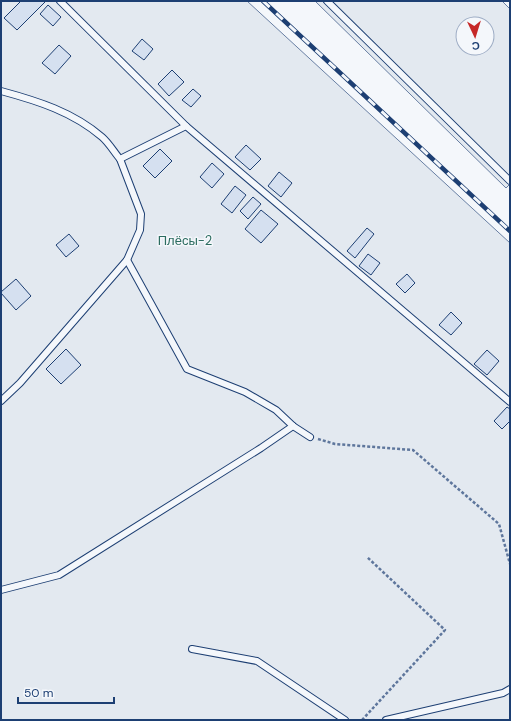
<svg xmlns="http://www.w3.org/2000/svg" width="511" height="721" font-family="'DM Sans',sans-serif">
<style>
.green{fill:#e3e9f0;stroke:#687fa3;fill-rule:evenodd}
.building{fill:#d5e0f0;stroke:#1d3f73}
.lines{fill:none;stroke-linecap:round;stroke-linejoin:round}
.service-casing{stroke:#1d3f73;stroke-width:8}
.path{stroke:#5e769c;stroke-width:2.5;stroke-dasharray:3 2;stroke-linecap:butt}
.service{stroke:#f4f7fb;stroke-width:6}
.rail-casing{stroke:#1d3f73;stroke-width:4.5}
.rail{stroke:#f4f7fb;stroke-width:3;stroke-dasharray:9;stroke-linecap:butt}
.labels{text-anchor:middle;stroke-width:3;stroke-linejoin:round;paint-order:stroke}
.park-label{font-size:13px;fill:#2c6c60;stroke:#f4f7fb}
</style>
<rect width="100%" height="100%" fill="#f4f7fb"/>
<g class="green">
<polygon points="1,1 247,1 510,243 510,720 1,720"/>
<path d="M315,1h187l8,8v175l-4,4zM463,24h24v24h-24z"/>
</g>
<g class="building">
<polygon points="21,1 46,1 17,30 4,18"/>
<polygon points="48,5 61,17 53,26 40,14"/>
<polygon points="142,39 153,49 144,60 132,51"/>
<polygon points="59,45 71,56 55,74 42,63"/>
<polygon points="172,70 184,82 169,96 158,84"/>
<polygon points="193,89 201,96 191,107 182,100"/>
<polygon points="246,145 261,159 250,170 235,157"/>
<polygon points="160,149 172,161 155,178 143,166"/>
<polygon points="212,163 224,174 212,188 200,177"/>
<polygon points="279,172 292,183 281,197 268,186"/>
<polygon points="235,186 246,195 232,213 221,204"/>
<polygon points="253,197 261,204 248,219 240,211"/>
<polygon points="261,210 278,224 261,243 245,229"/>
<polygon points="367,228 374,234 355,258 347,251"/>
<polygon points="69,234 79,246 66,257 56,245"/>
<polygon points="368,254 380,263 371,275 359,266"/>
<polygon points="407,274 415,283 405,293 396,284"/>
<polygon points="16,279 31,296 16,310 1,293 1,292"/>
<polygon points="451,312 462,323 451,335 439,325"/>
<polygon points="66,349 81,365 61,384 46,369"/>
<polygon points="487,350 499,361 487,375 474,364"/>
<polygon points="507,407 510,409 510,421 502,429 494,421"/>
</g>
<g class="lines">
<defs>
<g id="service">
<polyline points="60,1 186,126"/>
<polyline points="327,1 510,181"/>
<path d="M1,91c37,10 72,21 101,46 7,6 12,15 18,22l66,-33 324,276"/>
<polyline points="127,260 187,369 245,392 276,410 293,426 310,437"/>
<polyline points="1,401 20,383 127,260 140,230 141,214 120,159"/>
<polyline points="1,590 59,575 261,448 293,426"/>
<polyline points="192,649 257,661 345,720"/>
<polyline points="386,720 503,693 510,689"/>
</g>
</defs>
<use href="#service" class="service-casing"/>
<g class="path">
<polyline points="318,439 335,444 413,450 499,524 510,564"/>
<polyline points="362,720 445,630 367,557"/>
</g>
<use href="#service" class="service"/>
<defs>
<polyline id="rail" points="263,1 510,231"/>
</defs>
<use href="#rail" class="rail-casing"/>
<use href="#rail" class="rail"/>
</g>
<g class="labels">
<g class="park-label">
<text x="185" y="245">Плёсы-2</text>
</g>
</g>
<rect width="511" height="721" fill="none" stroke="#1d3f73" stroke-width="4"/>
<g transform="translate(475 36) rotate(176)"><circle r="19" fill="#f4f7fb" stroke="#9eadc5"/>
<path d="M0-3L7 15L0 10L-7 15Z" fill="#c62828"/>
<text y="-6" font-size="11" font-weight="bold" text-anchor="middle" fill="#1d3f73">С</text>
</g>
<path d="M18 697v6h96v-6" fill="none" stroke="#1d3f73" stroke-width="2"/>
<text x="24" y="697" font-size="12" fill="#1d3f73" stroke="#f4f7fb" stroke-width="3" paint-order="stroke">50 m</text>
</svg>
